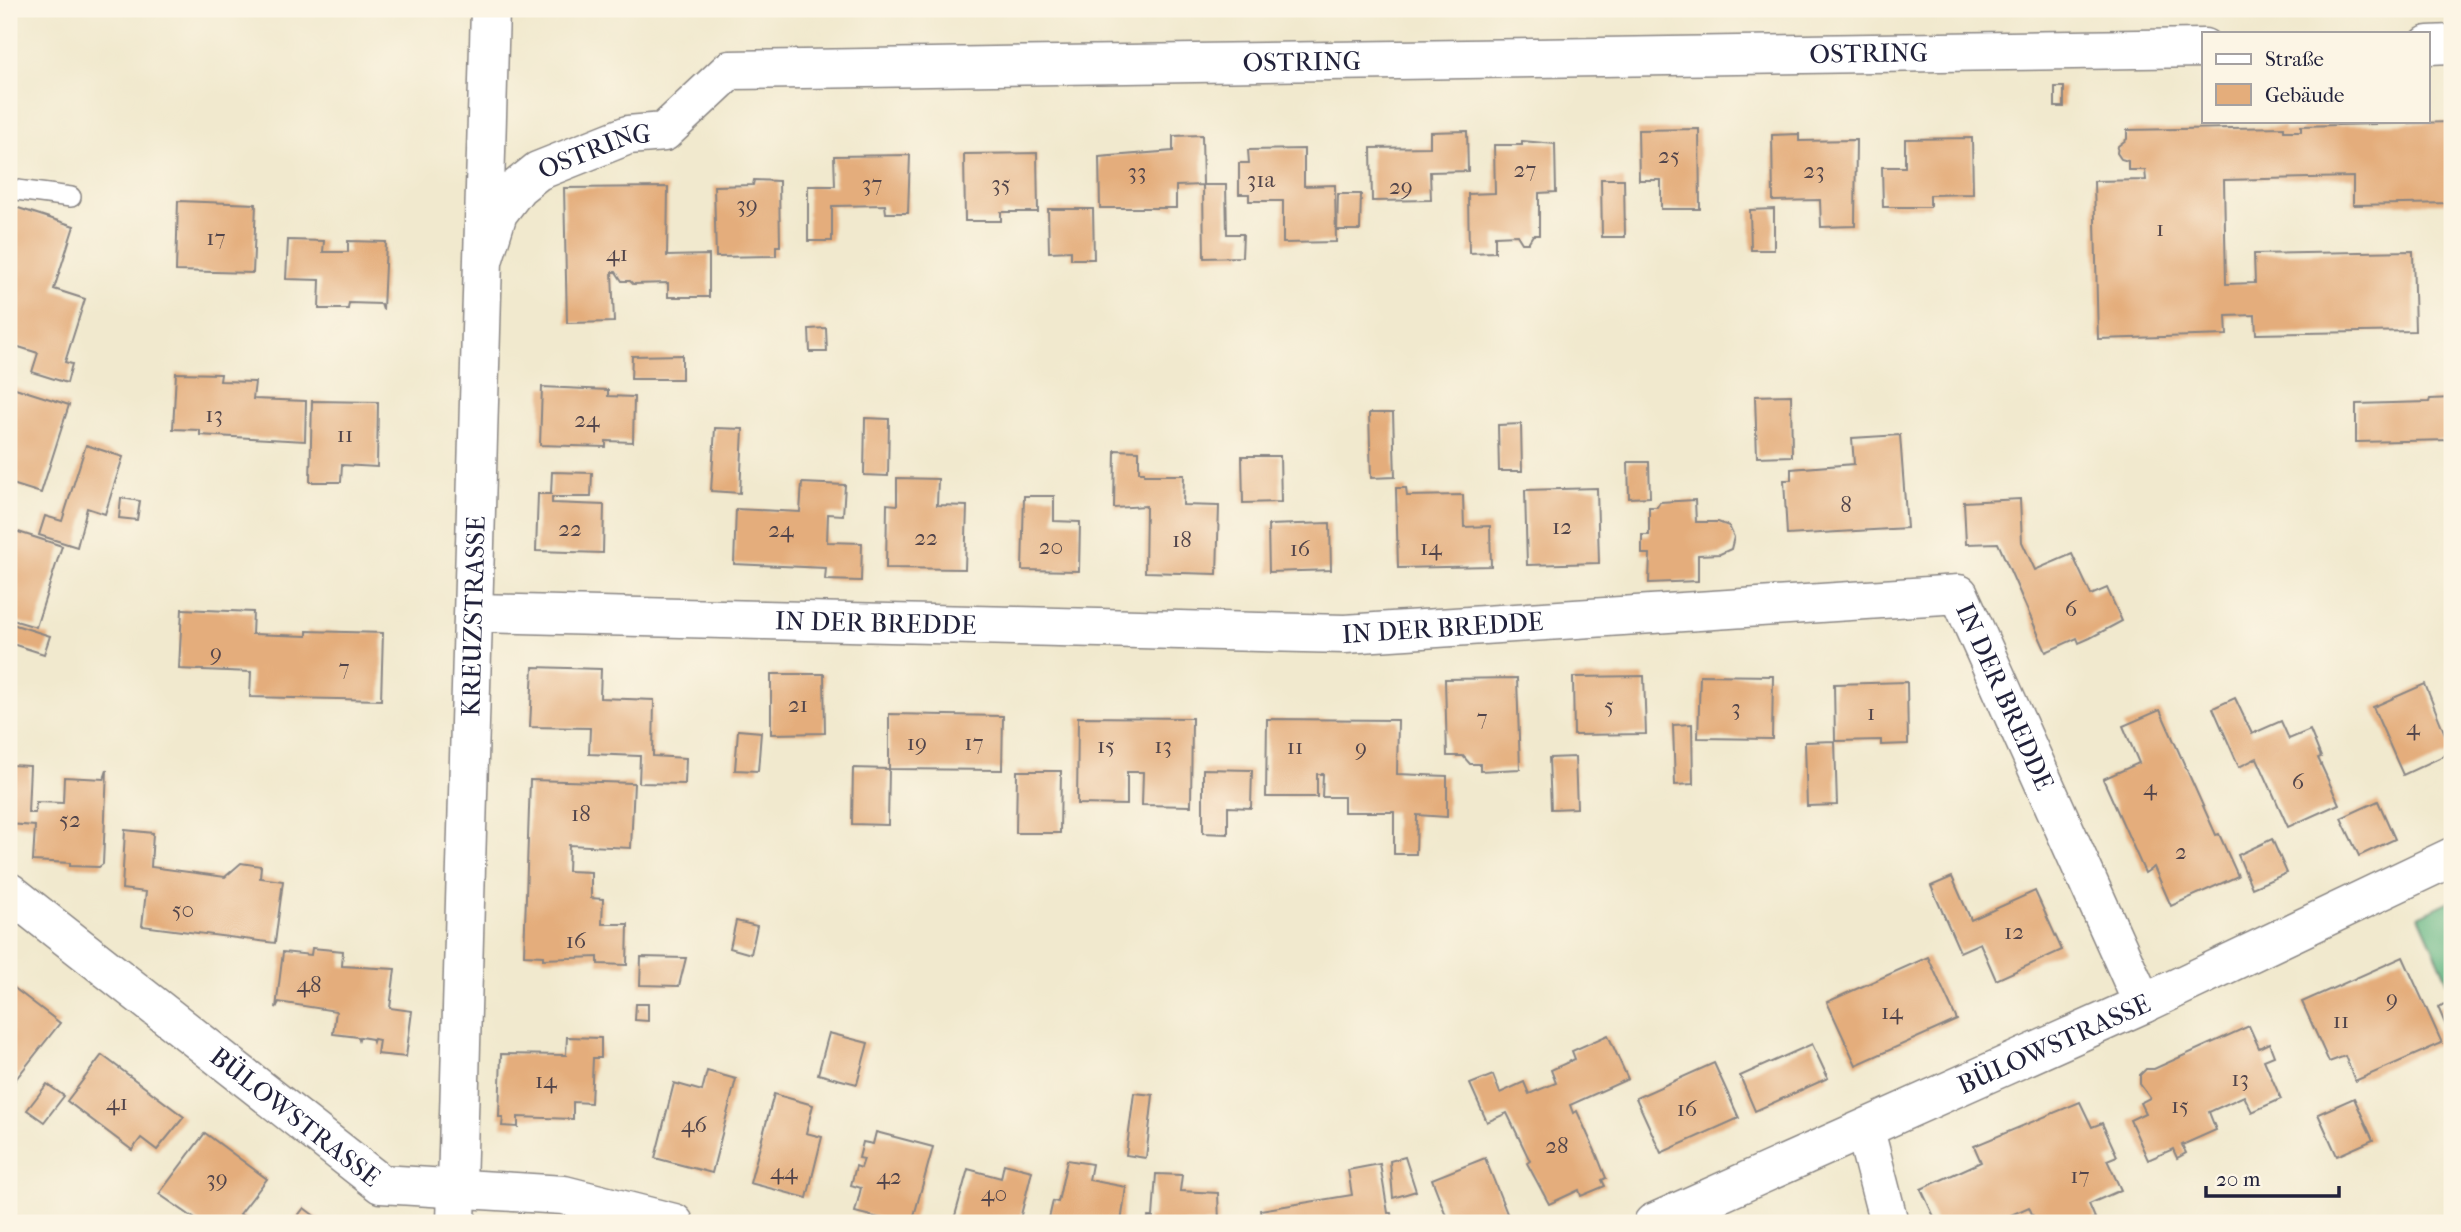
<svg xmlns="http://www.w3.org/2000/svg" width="2461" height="1232" font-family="'IM FELL French Canon',serif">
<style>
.forest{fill:#66b784;stroke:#446c60;stroke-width:2}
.building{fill:#e4ad7b}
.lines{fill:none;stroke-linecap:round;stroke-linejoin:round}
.lane-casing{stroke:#8a8684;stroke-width:22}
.street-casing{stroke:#8a8684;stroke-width:41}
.lane{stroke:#fff;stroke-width:19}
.street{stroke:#fff;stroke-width:38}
.labels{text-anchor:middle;stroke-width:5;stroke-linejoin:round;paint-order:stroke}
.number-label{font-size:23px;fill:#52454b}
.street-label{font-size:26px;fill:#22223b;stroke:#fcf5e5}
</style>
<rect width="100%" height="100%" fill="#fcf5e5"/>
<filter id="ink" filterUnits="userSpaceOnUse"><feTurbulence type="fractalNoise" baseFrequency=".0143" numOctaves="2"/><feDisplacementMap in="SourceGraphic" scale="14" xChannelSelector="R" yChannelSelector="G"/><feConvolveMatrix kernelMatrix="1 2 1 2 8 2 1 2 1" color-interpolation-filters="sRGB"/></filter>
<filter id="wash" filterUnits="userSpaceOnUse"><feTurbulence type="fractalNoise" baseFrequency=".00686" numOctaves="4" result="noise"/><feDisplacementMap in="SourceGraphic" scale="28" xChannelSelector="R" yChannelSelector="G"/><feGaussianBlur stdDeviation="1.57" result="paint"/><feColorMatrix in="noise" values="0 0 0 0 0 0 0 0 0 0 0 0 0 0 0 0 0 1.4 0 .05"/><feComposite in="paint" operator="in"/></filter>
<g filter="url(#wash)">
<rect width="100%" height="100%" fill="#f1e9ce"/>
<polygon class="forest" points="2452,900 2452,991 2419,916"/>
<g id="blocks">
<g class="building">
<rect x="2055" y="87" width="9" height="20"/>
<polygon points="2452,122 2452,203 2353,205 2353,177 2224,180 2226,284 2255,283 2254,254 2413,251 2415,331 2256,334 2255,315 2226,316 2227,335 2098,339 2094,181 2146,180 2145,170 2128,170 2128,161 2121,159 2117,153 2118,146 2127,139 2127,130 2284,127 2284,131 2301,131 2301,126"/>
<polygon points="1699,129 1700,209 1661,209 1661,180 1639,180 1638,130"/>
<polygon points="1467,131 1468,171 1430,172 1431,200 1372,201 1371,148 1430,147 1430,132"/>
<polygon points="1799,134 1799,141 1856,140 1855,226 1821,227 1820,200 1773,201 1772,135"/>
<polygon points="1202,135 1203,185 1226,185 1227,234 1243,234 1242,257 1204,258 1203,185 1176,186 1176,208 1100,208 1099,157 1173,151 1173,136"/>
<polygon points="1972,138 1973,194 1930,195 1930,207 1883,207 1882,167 1905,167 1905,139"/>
<polygon points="1522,141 1555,144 1556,192 1539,193 1539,235 1533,235 1528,243 1522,243 1517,235 1495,236 1495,252 1469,253 1468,194 1495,193 1494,145 1522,145"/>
<polygon points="1304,149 1304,186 1335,185 1336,242 1283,243 1283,201 1249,201 1249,194 1239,194 1239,163 1249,163 1248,150"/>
<polygon points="1037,153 1038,212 1001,212 1001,221 965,221 964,154"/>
<polygon points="910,155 908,213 886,213 885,205 832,206 832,241 808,241 808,186 835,186 834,156"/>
<polygon points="1601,179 1624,179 1625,237 1602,237"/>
<polygon points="754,180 779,181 780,246 776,246 776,256 716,257 714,186 753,185"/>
<polygon points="668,187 667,256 709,255 709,297 668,297 668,283 633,284 630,281 622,281 616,272 612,272 614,322 567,323 564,188"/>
<polygon points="1338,194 1361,194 1360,230 1337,230"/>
<polygon points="178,201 256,204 253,273 176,271"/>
<polygon points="9,205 74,226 54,289 85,299 65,362 72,364 67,383 32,372 38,353 9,344 9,299 12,289 9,288"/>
<polygon points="1048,209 1093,209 1094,259 1071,259 1071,251 1049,252"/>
<polygon points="1774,209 1774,250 1751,250 1750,210"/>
<polygon points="288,240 324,241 323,252 348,252 348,241 386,242 383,310 381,304 349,303 348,309 319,309 320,280 286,279"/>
<polygon points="826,328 827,352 810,352 809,329"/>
<polygon points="682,355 682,379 631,379 632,356"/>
<polygon points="176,373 221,374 220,381 255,382 253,399 306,401 305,441 200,435 200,430 173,429"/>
<polygon points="9,386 69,405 41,493 9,483"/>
<polygon points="542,387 608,390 608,396 634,397 633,442 606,441 606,447 540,445"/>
<polygon points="1791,395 1792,456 1757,457 1755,396"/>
<polygon points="2452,398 2452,440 2356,442 2356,404 2429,402 2430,399"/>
<polygon points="312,401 378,402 377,467 342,465 341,482 310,482"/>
<polygon points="1369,413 1393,413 1395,477 1371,478"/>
<polygon points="865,418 889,419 888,476 864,475"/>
<polygon points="1521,424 1522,471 1499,471 1498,425"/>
<polygon points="715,428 743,429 740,493 711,491"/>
<polygon points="1900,435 1907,528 1787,535 1784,480 1791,480 1791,469 1854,464 1852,438"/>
<polygon points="86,445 123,457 105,514 87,508 77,547 39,535 45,516 62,521"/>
<polygon points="1115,450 1139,451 1139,472 1144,472 1144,475 1184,475 1183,505 1219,506 1217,574 1145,572 1146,506 1114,508"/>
<polygon points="1242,456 1280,456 1281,502 1243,503"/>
<polygon points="1628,462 1649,462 1650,497 1629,498"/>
<polygon points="552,472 592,473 591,497 552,497 552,503 604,505 603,553 536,551 538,494 551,494"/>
<polygon points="897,478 938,479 937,505 967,506 965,569 886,568 887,504 897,505"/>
<polygon points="802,483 845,485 843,515 828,514 827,542 862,543 861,581 825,580 826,568 734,564 736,509 800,512"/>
<polygon points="1396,488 1406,488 1407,496 1463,495 1464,527 1490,526 1491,566 1398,568"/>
<polygon points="1597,488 1599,563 1527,565 1525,490"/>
<polygon points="1024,496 1054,496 1054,521 1080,522 1079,571 1022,570"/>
<polygon points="121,498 140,501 137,520 119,518"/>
<polygon points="2020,499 2022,542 2035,570 2072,554 2091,595 2107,588 2122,621 2090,638 2079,643 2077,638 2046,652 1998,543 1966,544 1964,502"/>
<polygon points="1695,500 1696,522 1718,522 1729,526 1734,537 1731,549 1720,554 1698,555 1698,581 1649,583 1650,554 1642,554 1642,535 1649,535 1649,507 1657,507 1660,502"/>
<polygon points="1330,523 1331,570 1269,572 1268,525"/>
<polygon points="9,529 62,546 36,627 9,619"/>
<polygon points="182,609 253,612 252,634 307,636 307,631 383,633 381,700 250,697 251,672 179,669"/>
<polygon points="9,623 50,636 44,654 9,643"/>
<polygon points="533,667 601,669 600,698 654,700 653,756 686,758 685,784 639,783 640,756 589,754 590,728 530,727"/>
<polygon points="771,674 824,674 825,733 771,734"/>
<polygon points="1700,675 1773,676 1772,739 1698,738"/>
<polygon points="1644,676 1646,734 1574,735 1573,677"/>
<polygon points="1517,678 1520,769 1480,771 1480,764 1470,764 1463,756 1447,756 1445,679"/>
<polygon points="1907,682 1908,744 1881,745 1881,740 1835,741 1837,805 1807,806 1805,742 1835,741 1834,684"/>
<polygon points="2425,684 2452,752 2403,775 2373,707"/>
<polygon points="2235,698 2252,734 2281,721 2289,739 2310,730 2321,757 2318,758 2339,804 2288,827 2257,758 2239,767 2213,708"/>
<polygon points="2160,710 2216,835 2219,834 2238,876 2171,906 2154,867 2145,873 2103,779 2139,763 2123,726"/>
<polygon points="889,714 1003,716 1002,770 889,769"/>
<polygon points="1078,717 1192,718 1191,806 1142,805 1143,772 1127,772 1127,805 1077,804"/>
<polygon points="1267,719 1398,720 1397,774 1447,776 1447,817 1417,815 1416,854 1394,854 1394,812 1344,812 1344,797 1322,797 1323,774 1317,774 1317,797 1266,797"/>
<polygon points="1692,724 1693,784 1675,785 1673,725"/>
<polygon points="738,730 761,732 758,771 735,770"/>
<polygon points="1575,757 1577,808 1551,809 1549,758"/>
<polygon points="10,765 30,766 28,813 35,813 36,802 63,803 64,777 104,779 107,770 103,864 99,867 70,866 70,863 33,861 35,826 9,824"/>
<polygon points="853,768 889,769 888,825 852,824"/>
<polygon points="1203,769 1252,770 1251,808 1228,807 1228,834 1203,833"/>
<polygon points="1017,771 1061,771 1060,833 1016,833"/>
<polygon points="530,780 634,783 631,848 569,845 568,871 591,872 591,898 603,899 602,924 628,924 627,965 598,964 598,957 543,959 543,956 524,955"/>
<polygon points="2378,801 2395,839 2359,856 2341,818"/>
<polygon points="125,830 153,833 151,867 225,877 241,863 261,866 260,878 283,881 275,943 142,926 146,892 122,889"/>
<polygon points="2272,839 2287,873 2252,888 2238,855"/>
<polygon points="1952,877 1971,920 2035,891 2062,950 1996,980 1980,943 1960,952 1931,886"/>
<polygon points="736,921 757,926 751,954 730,948"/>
<polygon points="312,948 343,951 342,966 395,969 390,1008 412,1011 406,1057 377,1054 379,1040 374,1039 373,1042 372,1039 360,1037 359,1040 358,1037 333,1034 336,1011 279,1002 276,1008 283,952 311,955"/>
<polygon points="641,957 686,958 679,986 640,985"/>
<polygon points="1928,957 1957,1020 1856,1065 1827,1002"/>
<polygon points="2403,957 2442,1043 2355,1081 2345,1056 2329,1062 2302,1002"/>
<polygon points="9,984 60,1023 12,1084 9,1082"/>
<polygon points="2452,1001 2452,1040 2438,1007"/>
<polygon points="636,1004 648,1004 648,1021 635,1020"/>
<polygon points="2249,1026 2259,1048 2269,1043 2274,1056 2264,1060 2281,1099 2252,1112 2244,1096 2209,1112 2216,1130 2182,1145 2186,1153 2177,1158 2173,1149 2148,1160 2130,1120 2145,1113 2140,1103 2150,1098 2140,1084 2140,1075 2146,1069 2154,1069"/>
<polygon points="829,1033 868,1043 857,1084 818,1074"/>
<polygon points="1608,1035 1628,1079 1570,1105 1573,1113 1577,1111 1596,1153 1606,1178 1602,1180 1605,1186 1581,1196 1579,1190 1549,1204 1527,1163 1530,1161 1507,1113 1487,1122 1470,1084 1493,1075 1500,1093 1524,1082 1529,1094 1556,1083 1551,1070 1575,1059 1572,1051"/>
<polygon points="567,1037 601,1038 601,1058 593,1058 591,1103 573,1102 573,1119 518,1117 518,1127 502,1126 503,1117 499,1117 501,1054 566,1055"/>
<polygon points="1812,1044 1828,1078 1755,1111 1740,1076"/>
<polygon points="102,1055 184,1117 157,1150 141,1138 132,1150 67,1101"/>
<polygon points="1714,1063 1739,1118 1661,1153 1636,1098"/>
<polygon points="707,1071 736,1079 712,1173 655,1158 674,1083 702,1091"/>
<polygon points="47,1084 64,1096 44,1122 27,1110"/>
<polygon points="1134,1093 1153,1095 1146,1158 1126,1155"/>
<polygon points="774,1094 813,1105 806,1133 822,1137 807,1198 750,1183"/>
<polygon points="2354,1098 2373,1140 2337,1156 2318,1114"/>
<polygon points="2080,1102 2092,1127 2102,1123 2117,1156 2107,1160 2121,1190 2089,1204 2095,1218 2083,1223 2036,1223 2029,1207 1993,1223 1937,1223 1921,1189 1981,1162 1974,1146"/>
<polygon points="876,1132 933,1147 912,1223 899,1223 855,1212 861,1188 851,1185 856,1166 861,1168 864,1159 859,1158 863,1142 873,1144"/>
<polygon points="205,1133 267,1179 240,1214 252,1223 201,1223 159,1194"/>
<polygon points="1405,1157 1416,1191 1393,1198 1390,1161"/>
<polygon points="1485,1158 1510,1221 1449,1223 1432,1179"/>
<polygon points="1067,1160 1092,1164 1089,1180 1126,1187 1121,1223 1048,1223 1053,1201 1058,1202"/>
<polygon points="1004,1164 1032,1171 1019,1223 953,1223 968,1169 1001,1178"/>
<polygon points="1380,1164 1388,1213 1391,1213 1393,1223 1262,1223 1260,1210 1352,1195 1348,1170"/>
<polygon points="1156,1174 1182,1175 1180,1191 1218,1193 1219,1223 1147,1223 1148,1217 1153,1217"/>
<polygon points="304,1208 324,1223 292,1223"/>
<polygon points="9,1215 26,1220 26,1223 9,1223"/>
</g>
</g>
</g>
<g filter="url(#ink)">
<use href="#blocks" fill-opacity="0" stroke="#8a8684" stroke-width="2"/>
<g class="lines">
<defs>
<polyline id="lane" points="9,189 71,197"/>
<g id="street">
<polyline points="2428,45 2452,44"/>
<path id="s1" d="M484,258l14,-45 20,-26 20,-16 90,-36 36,-3 66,-62 1474,-22"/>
<path id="s2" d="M475,613l870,21 614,-40 184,410"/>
<path id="s3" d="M9,892l372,292 183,11 110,28"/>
<polyline points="1865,1130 1889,1223"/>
<path id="s4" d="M456,1223l34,-1214"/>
<path id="s5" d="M1653,1223l490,-219 309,-147"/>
</g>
</defs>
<use href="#lane" class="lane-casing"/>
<use href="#street" class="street-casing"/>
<use href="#lane" class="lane"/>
<use href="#street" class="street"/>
</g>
</g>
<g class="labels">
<g class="number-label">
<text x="1669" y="163">25</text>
<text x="1525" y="177">27</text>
<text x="1814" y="178">23</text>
<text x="1137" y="179">33</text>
<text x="1261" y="187">31a</text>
<text x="872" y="191">37</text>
<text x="1001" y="191">35</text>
<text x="1401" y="194">29</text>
<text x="747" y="212">39</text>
<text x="2160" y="236">1</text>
<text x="216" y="245">17</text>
<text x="617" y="261">41</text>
<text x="214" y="422">13</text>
<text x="587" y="427">24</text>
<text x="345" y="442">11</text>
<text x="1846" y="512">8</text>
<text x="1562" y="534">12</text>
<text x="570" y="536">22</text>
<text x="781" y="537">24</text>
<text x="926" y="545">22</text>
<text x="1182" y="547">18</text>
<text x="1051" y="554">20</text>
<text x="1431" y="555">14</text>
<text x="1300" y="556">16</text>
<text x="2071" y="616">6</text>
<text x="216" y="660">9</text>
<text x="344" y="675">7</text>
<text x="798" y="712">21</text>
<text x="1609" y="713">5</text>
<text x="1736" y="715">3</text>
<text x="1871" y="720">1</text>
<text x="1482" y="725">7</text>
<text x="2413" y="735">4</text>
<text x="917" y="750">19</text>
<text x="974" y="750">17</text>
<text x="1106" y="753">15</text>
<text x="1163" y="753">13</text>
<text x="1295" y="754">11</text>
<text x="1361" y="755">9</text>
<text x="2298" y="789">6</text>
<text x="2150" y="795">4</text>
<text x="581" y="821">18</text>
<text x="70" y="827">52</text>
<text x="2181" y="859">2</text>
<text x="183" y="917">50</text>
<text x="2014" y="939">12</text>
<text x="576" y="948">16</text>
<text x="309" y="992">48</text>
<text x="2392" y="1006">9</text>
<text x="1892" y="1019">14</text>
<text x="2341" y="1028">11</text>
<text x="2240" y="1086">13</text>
<text x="546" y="1088">14</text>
<text x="117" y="1110">41</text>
<text x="2180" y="1113">15</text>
<text x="1687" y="1116">16</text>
<text x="694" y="1132">46</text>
<text x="1557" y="1153">28</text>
<text x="784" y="1179">44</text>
<text x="2080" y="1183">17</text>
<text x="889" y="1184">42</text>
<text x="217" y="1186">39</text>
<text x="994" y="1201">40</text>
</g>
<g class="street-label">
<text dy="9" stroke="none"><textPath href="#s1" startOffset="1468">OSTRING</textPath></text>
<text dy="9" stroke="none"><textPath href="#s1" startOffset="901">OSTRING</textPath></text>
<text dy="9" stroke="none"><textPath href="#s1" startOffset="166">OSTRING</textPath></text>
<text dy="9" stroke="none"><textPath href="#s4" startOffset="607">KREUZSTRASSE</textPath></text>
<text dy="9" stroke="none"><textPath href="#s2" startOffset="401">IN DER BREDDE</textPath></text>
<text dy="9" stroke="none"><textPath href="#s2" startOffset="968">IN DER BREDDE</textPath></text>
<text dy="9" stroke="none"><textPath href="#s2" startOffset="1598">IN DER BREDDE</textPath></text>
<text dy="9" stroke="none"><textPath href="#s5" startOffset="439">BÜLOWSTRASSE</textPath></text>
<text dy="9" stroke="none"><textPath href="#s3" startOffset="364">BÜLOWSTRASSE</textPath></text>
</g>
</g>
<rect width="2461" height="1232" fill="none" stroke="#fcf5e5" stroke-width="35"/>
<rect x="2202" y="32" width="228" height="91" fill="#fcf5e5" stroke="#a5a1a1" stroke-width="2"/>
<rect x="2216" y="54" width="35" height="10" fill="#ffffff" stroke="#a5a1a1" stroke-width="2"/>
<text x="2265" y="66" font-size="21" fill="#22223b">Straße</text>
<rect x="2216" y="84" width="35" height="21" fill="#e4ad7b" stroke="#a5a1a1" stroke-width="2"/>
<text x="2265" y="102" font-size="21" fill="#22223b">Gebäude</text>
<path d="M2206 1186v10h133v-10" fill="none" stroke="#22223b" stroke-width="3.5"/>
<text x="2216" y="1186" font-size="21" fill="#22223b" stroke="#fcf5e5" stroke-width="5" paint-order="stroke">20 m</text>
</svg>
